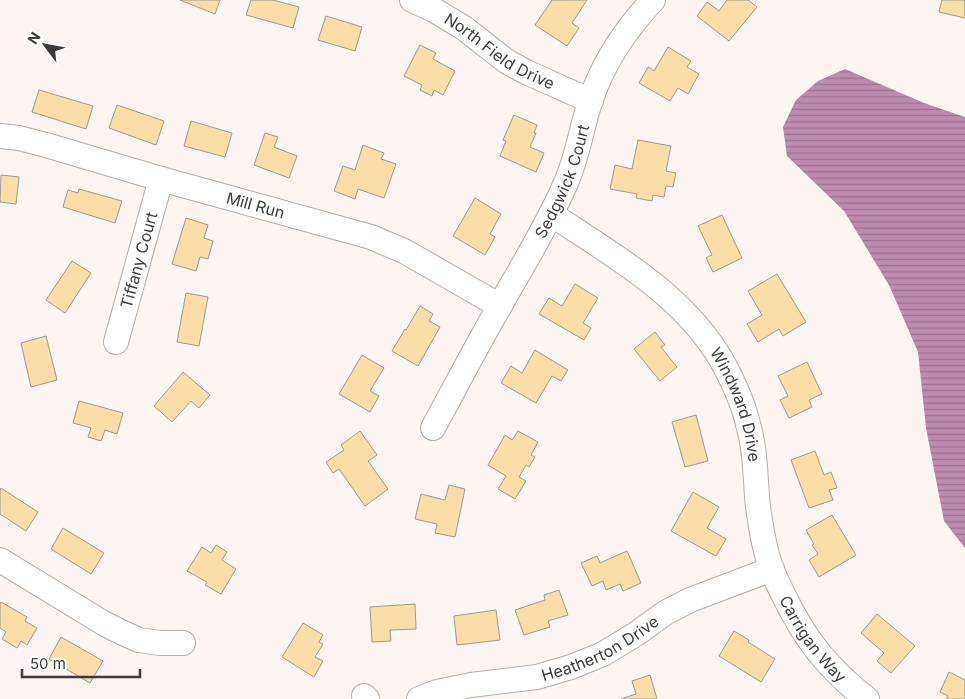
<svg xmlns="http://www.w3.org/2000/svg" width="965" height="699" font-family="Inter,sans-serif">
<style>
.water{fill:url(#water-rules)}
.building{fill:#fbdea7;stroke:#9d9a95}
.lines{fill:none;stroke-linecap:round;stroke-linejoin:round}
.minor-casing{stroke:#b4adaa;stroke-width:26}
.minor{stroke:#fff;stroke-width:24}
.labels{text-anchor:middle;stroke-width:5;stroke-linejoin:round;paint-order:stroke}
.street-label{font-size:16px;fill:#3e3b3a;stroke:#fff}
</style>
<defs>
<pattern id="water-rules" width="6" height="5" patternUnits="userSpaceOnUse" patternTransform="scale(1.25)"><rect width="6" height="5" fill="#bd8bad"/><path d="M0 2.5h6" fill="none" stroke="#9b738e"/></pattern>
</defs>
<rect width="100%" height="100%" fill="#fbf4f1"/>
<polygon class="water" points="845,69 924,103 965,117 965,548 944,521 926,428 918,352 889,285 844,211 787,156 783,127 796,100 818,81"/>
<g class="building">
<polygon points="180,0 220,0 215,14"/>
<polygon points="251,0 273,0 299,7 293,28 246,15"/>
<polygon points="552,0 587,0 572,23 579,28 567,46 535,25"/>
<polygon points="727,0 748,0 757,7 729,41 697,16 707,2 719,11"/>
<polygon points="942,0 965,0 965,18 939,12"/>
<polygon points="326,16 362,27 355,51 318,40"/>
<polygon points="420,45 436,53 433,59 455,71 443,95 434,90 432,96 420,90 422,85 404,76"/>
<polygon points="668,47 691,61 687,67 699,74 688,94 678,88 670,101 639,83 648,67 654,71"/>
<polygon points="39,90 93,106 86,129 32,112"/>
<polygon points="117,105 164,121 156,145 109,128"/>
<polygon points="514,115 537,125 534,133 536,133 530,147 544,153 536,172 500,156 506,141 503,140"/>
<polygon points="191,121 232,133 225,157 184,146"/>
<polygon points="265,133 278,137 274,147 297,156 289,178 254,165"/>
<polygon points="638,140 671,146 666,171 676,173 673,187 666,186 664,197 653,195 652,201 636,198 637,194 610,189 615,165 632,169"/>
<polygon points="363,145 384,153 381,159 396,164 384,198 358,189 355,199 334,191 343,166 355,170"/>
<polygon points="1,175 19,177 16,204 0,202"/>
<polygon points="79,189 122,201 115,223 63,207 68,190 78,193"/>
<polygon points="475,198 501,214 490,234 495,237 485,255 453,236"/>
<polygon points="722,215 742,258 713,272 706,258 712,255 698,226"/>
<polygon points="186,218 208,225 204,238 213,241 208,259 200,257 196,271 172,264"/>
<polygon points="72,261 91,273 65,313 46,300"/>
<polygon points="777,274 806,322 783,336 779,329 758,342 747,324 762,315 748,291"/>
<polygon points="575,284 598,298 583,323 591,328 584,340 539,314 549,298 562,306"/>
<polygon points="186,293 208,297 199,346 177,342"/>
<polygon points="420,306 433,314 429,321 440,327 418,366 392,351 405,329 406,330"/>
<polygon points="655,332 665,345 661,347 677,367 660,381 634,349"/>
<polygon points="46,336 57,380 31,387 21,343"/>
<polygon points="535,350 568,370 561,381 552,376 536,403 501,383 511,366 522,373"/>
<polygon points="362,355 384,368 370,391 379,396 370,412 339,394"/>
<polygon points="807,362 822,394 809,400 812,407 789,418 780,400 788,396 778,376"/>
<polygon points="183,372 210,395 199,408 191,401 172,422 154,406"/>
<polygon points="79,401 123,413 117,434 105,430 101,441 88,437 91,428 73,423"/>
<polygon points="696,415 708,461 685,467 672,422"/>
<polygon points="360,431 377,455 368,461 388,489 365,506 339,469 333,473 326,462 344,450 341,445"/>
<polygon points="518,431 538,442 531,455 535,457 529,467 526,465 519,477 526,481 515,499 498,489 506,476 488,465 505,435 512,440"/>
<polygon points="815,451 824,475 831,472 837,488 829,490 833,500 809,508 791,460"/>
<polygon points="449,485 465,489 455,537 435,533 437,524 415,519 421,494 445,500"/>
<polygon points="1,488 38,512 26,531 0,514 0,491"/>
<polygon points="693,492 719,507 707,528 726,539 716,556 671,531"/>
<polygon points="832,515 856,555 819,577 809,560 818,554 812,545 814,544 806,530"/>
<polygon points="63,528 104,553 91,574 51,549"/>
<polygon points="216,545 227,552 222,560 236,569 221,594 205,585 207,582 187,571 202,547 211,553"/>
<polygon points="627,551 641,583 623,591 620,584 606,590 603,581 592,586 581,563 597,556 600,563"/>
<polygon points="559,590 568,615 548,621 550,627 524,635 515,610 545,600 544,595"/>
<polygon points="1,602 27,617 25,621 37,628 27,645 21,641 17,648 2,639 6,632 0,628 0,604"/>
<polygon points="415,604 416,629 390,630 391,641 372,642 370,607"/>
<polygon points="496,610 500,640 457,645 454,616"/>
<polygon points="877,614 915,646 891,673 877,661 884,653 861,633"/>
<polygon points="303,623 323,635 319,642 323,644 315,657 323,661 314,677 282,657"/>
<polygon points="734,631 749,640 748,642 775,659 761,682 719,656"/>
<polygon points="61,637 103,661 90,683 49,659"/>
<polygon points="949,672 965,680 965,699 946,699 948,696 940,692"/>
<polygon points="650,675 657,699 621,699 636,694 632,681"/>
</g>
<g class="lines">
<defs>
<g id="minor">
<path id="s1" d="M412,0l22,10 30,18 42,33 20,11 65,29"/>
<path id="s2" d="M0,136l19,2 27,7 115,34 210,58 33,14 96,55"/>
<path id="s3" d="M551,214c63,42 132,80 171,147 11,20 21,41 26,63 8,27 7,55 10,83 3,20 6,43 14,63 3,8 7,16 11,24 21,44 45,75 84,105"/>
<path id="s4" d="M116,342l45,-163"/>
<path id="s5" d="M433,428c23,-42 45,-85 69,-126 22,-39 45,-76 63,-117 12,-26 16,-55 25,-83 13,-40 35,-72 63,-102"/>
<polyline points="0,560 105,624 123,633 139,640 160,643 183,643"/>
<polyline points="364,696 367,699"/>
<path id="s6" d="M419,699l18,-7 34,-7 66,-8 34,-10 32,-13 33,-20 29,-21 25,-13 82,-31"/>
</g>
</defs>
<use href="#minor" class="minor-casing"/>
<use href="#minor" class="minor"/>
</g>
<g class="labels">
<g class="street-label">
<text dy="6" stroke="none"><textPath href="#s1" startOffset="102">North Field Drive</textPath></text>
<text dy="6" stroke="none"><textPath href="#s5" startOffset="279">Sedgwick Court</textPath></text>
<text dy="6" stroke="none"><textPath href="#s2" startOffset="265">Mill Run</textPath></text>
<text dy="6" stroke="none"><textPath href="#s4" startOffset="85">Tiffany Court</textPath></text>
<text dy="6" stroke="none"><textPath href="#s3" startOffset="274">Windward Drive</textPath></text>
<text dy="6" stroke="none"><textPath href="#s3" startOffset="525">Carrigan Way</textPath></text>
<text dy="6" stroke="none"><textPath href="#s6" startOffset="190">Heatherton Drive</textPath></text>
</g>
</g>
<g transform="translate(45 45) rotate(302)" stroke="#ffffff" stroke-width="4" paint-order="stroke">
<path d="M0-4L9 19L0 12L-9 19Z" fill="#3e3b3a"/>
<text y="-8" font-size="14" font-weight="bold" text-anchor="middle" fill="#3e3b3a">N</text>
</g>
<path d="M22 669v8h118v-8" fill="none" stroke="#3e3b3a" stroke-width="2.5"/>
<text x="30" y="669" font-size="15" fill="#3e3b3a" stroke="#ffffff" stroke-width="4" paint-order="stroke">50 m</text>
</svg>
